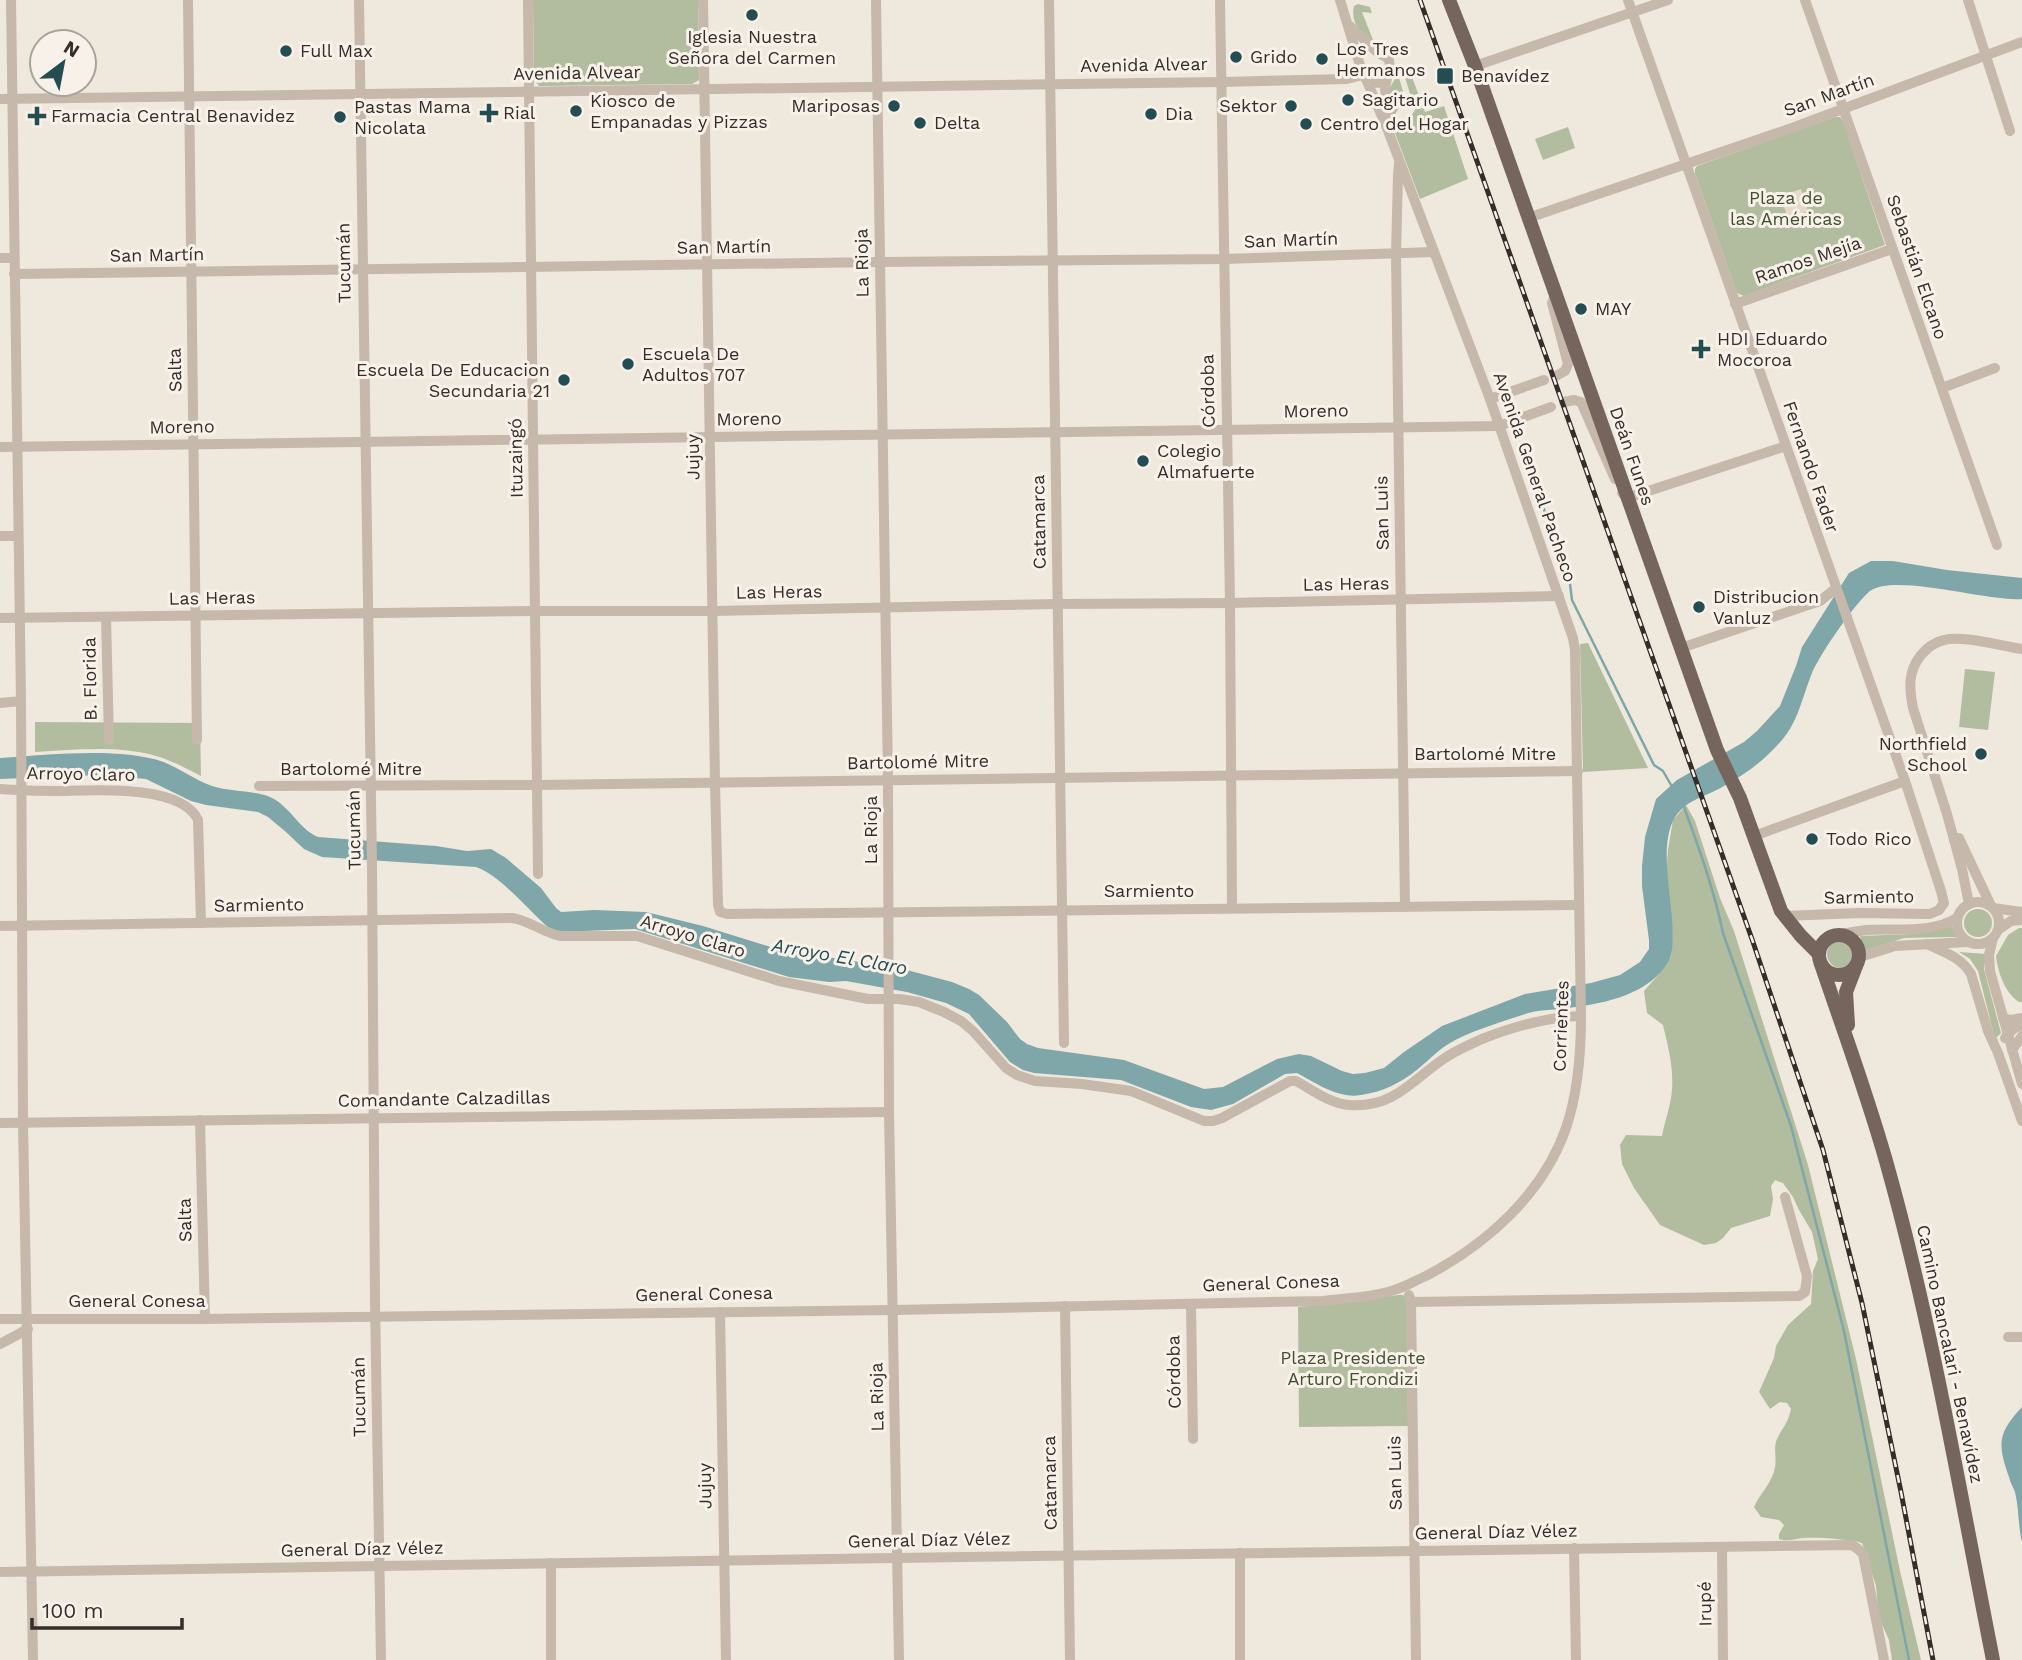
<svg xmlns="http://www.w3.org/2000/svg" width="2022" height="1660" font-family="'Work Sans',sans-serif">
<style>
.green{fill:#b2bd9f}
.plaza{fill:#e6d9c6}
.water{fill:#7fa6a9}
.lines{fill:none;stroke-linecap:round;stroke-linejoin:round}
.stream{stroke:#7fa6a9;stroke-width:2.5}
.minor{stroke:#c6b8ab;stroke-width:10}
.major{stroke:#75655c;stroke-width:14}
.rail-casing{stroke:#352d29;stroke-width:5}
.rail{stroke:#f8f1e9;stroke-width:2.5;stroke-dasharray:8;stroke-linecap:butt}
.poi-dot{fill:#234d52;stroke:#f8f1e9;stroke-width:2.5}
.labels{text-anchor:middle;stroke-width:6;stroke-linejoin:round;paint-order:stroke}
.poi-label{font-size:18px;fill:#352d29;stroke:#f8f1e9;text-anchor:start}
.street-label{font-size:18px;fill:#352d29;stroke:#f8f1e9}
.park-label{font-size:18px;fill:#435030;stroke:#f8f1e9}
.water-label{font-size:19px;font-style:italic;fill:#234d52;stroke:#f8f1e9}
</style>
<rect width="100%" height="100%" fill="#efe8dd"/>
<g class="green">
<polygon points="533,0 698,0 699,80 692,84 539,86 534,79"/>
<path d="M1358,4l12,3 2,6 -10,-1 11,28 10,6 2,6c-16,-10 -36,-25 -31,-46z"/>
<polygon points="1409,69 1425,112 1444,106 1468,179 1420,199 1395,133 1398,129 1403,128 1415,110 1403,71"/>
<polygon points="1399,78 1405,98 1394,116 1391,117 1389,89 1395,79"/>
<polygon points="1835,117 1840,117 1843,121 1885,245 1744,296 1737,293 1695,174 1695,169 1697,166"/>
<polygon points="1568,127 1575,148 1543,160 1535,139"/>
<polygon points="1588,643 1648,768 1583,772 1580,644"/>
<polygon points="1965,669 1995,672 1988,730 1959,727"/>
<path d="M35,722l165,1 1,53c-14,-7 -30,-16 -45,-20 -39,-11 -81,-6 -121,-4z"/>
<path d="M1686,805l9,16 25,77 14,33 74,234 48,194 44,212 21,89h-29l-3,-20 -10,-22 -3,-32 -14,-43c-14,-4 -45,-6 -60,-5 -8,1 -15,4 -23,1v-5l5,-9 -5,-5 -18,-3 -7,-10c6,-14 19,-25 21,-40 2,-9 -2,-19 2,-28 6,-12 11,-16 14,-30l-4,-6 -7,-1 -10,7 -11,-17 15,-34 2,-12 12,-21 23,-21 2,-33 5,-12 -6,-27 -13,-22 -6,-13 -10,-14 -8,-3 -4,6 2,13 -3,17 -39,12 -8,10 -7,5 -12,2 -44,-20 -26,-37 -12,-24 -2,-19 6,-10 36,1c2,-12 6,-22 8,-33 6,-26 -1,-53 -7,-78l-16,-12 -3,-22 23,-26 4,-9 2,-20 -7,-60 2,-26 5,-30z"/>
<circle cx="1978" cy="923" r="14"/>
<polygon points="1952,926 1956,937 1904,938 1864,951 1860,936 1912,934"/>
<path d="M2019,928h3v74h-3c-14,-9 -21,-29 -23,-46l12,-21z"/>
<circle cx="1841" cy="954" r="14"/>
<polygon points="1959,952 1986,954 1984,969 2001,1033 1995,1039 1978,971 1970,959"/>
<polygon points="1398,1295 1403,1295 1407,1298 1408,1426 1299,1427 1298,1307 1373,1299"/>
</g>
<polygon class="plaza" points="1801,189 1808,211 1788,218 1780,196"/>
<g class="water">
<path d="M1871,561h22l54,9 75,8v21c-34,3 -126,-26 -152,-8 -15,12 -50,63 -58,82 -9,22 -14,49 -30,67 -16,19 -36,34 -58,46 -18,11 -41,14 -51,35 -19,39 13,118 -7,145 -24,32 -67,38 -105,43 -12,1 -25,1 -36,5 -23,8 -55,17 -75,29 -12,7 -21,17 -32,26 -17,14 -36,23 -57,26 -23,4 -45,-12 -64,-22l-12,1 -52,30 -22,6 -20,-3 -70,-27 -87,-7 -11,-3 -13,-8 -41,-48 -23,-11 -39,-11 -61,-11 -17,1 -40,-5 -154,-48 -77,3 -8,-3c-20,-17 -51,-55 -74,-62l-154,-10 -18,-8 -18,-17 -18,-15 -10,-5 -52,-7 -15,-4 -45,-22 -43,-4 -103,4v-21c48,-3 107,-10 154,1 21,5 38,20 58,27 19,6 40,4 58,11 19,8 30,33 48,40l118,9 31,5 24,-2 15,9 35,30 15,20 5,4 33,-2 52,2 57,14 74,23 126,20 49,13 17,7 10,6 28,27 13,17 7,5 11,4 86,12 80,29 19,-2 54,-28 22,-5 12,2 31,15 11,3 12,-1 19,-5 20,-16 38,-26 83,-32 66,-11 29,-8 20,-13 9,-13v-9l-7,-54v-20l3,-29 11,-38 21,-19 67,-38 13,-11 23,-25 16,-40 6,-19 47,-74z"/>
<path d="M2022,1407v135c-4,-16 -3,-34 -7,-50 -2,-5 -5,-10 -6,-15 -12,-34 -11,-44 13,-70z"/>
</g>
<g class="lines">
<g class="stream">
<polyline points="1522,446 1570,584 1572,600 1654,765 1663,771 1671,785"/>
<path d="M1684,807c15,41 30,83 39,126l68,193 53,205 65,329"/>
</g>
<g class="minor">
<polyline points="11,0 21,701 23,1123 33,1660"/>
<polyline points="188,0 197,740"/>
<polyline points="359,0 372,866 375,1302 381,1660"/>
<polyline points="528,0 538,874"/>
<polyline points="703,0 715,782 718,905 720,912 727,914 1579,905"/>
<polyline points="876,0 888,779 889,1112 899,1660"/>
<polyline points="1049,0 1064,1043"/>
<polyline points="1220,0 1230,603 1232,908"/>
<path d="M1340,0l23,75c5,7 12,9 20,7l8,-9 -2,-13 -3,-3 -8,-4 -28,-27"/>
<polyline points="1628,0 1905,781 1941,891 1944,903 1939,910 1930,914 1860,913 1784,916"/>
<polyline points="1805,0 1997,545"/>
<polyline points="1968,0 2010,131"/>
<polyline points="1475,66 1668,0"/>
<polyline points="0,99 1222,82 1347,79 1363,75"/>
<polyline points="1387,119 1385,87 1387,79"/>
<polyline points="1399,164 1398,175 1396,254 1405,907"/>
<polyline points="1528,218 1792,128 2022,42"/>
<polyline points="0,258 14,258"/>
<polyline points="14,274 880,262 1224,259 1434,252"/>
<polyline points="1554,298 1552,303 1568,364 1565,371 1556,376"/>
<polyline points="1735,304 1892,249"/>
<polyline points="1942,388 1995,368"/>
<polyline points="1490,399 1544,380"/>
<polyline points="1564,402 1574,400 1581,402 1615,479"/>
<polyline points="0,447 1499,426 1551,407"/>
<polyline points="1622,493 1627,498 1786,446"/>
<polyline points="0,536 17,536"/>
<polyline points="106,617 109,740"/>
<polyline points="0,618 536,611 712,611 1058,604 1230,603 1559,596"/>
<polyline points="1681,648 1820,601 1835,589"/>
<polyline points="0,703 21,701"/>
<polyline points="259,786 536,785 1578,771"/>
<path d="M0,789c22,2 43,2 65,2 32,-1 117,-6 133,29l3,103"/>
<polyline points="1754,836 1905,781"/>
<polyline points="1959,838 1991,906"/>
<circle cx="1978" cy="923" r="21"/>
<path d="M1969,904l-7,-35 -15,-55 -34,-106c-4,-20 -5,-37 8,-53 6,-7 14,-13 23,-15 19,-5 57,6 78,9"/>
<polyline points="1993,908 2022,912"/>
<path d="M0,926l512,-8c17,2 31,15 49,18h76l142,45 89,18h31l20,3 25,10 17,9 12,10 33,37 11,7 18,6 47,3 49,7 73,30h9l9,-3 68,-37h6c16,9 35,23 54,24 46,3 63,-27 98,-49 11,-7 23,-12 34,-17 33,-13 64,-22 99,-23"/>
<polyline points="1999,929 2011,921 2022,920"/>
<path d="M1839,934c9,-1 19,-3 28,-4 30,-2 63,4 90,-12"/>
<polyline points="1993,938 1989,955 1990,971 2022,1084"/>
<path d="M1927,944c17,8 34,13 44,30l17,57 10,22 24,68"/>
<polyline points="1860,957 1895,946 1968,942"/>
<polyline points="2003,1018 2011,1020 2022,1018"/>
<polyline points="2005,1038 2013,1029 2022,1025"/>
<polyline points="2012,1050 2022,1036"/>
<polyline points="200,1120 205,1319"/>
<polyline points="0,1123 889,1112"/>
<polyline points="1409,1295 1411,1302 1416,1660"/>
<polyline points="1411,1302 1799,1296 1805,1292 1807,1276 1785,1197"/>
<polyline points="1191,1304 1193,1439"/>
<polyline points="1065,1306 1070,1660"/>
<polyline points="720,1312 726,1660"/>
<path d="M0,1319h205l689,-9 429,-9c22,-3 46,-3 68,-10 13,-3 23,-10 35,-15 61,-32 117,-82 140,-148 12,-35 15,-75 15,-112l-6,-366 -2,-12 -83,-239 -103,-271 -21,-49"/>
<polyline points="2008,1337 2022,1337"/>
<polyline points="0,1344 28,1329"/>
<polyline points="1722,1547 1723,1660"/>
<polyline points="1574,1548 1576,1660"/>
<polyline points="1240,1553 1240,1660"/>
<polyline points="0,1572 896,1558 1852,1545 1858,1549 1863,1554 1884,1660"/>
<polyline points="551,1660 551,1563"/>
</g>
<g class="major">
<polyline points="1449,0 1475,66 1717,750 1740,798 1781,911 1801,936 1818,953"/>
<circle cx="1839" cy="955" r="20"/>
<path d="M1821,964c22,65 46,130 65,197 46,163 74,332 107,499"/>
<polyline points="1848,1025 1846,992 1856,966"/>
</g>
<defs>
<polyline id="rail" points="1420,0 1753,942 1823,1150 1862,1303 1901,1492 1933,1660"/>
</defs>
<use href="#rail" class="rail-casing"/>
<use href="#rail" class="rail"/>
</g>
<g class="poi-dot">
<circle cx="752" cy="15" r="7"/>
<circle cx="286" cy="51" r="7"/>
<circle cx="1236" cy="57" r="7"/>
<circle cx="1322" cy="59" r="7"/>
<rect x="1436" y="67" width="18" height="18" rx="3.5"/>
<circle cx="1348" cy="100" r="7"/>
<circle cx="894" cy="106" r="7"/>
<circle cx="1291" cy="106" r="7"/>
<circle cx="576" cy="111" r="7"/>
<path d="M485.5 102.5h7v7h7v7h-7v7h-7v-7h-7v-7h7z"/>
<circle cx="1151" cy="114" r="7"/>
<path d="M33.5 105.5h7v7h7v7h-7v7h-7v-7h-7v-7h7z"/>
<circle cx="340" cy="117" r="7"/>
<circle cx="920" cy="123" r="7"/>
<circle cx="1306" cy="124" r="7"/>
<circle cx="1581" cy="309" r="7"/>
<path d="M1697.5 338.5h7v7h7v7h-7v7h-7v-7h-7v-7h7z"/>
<circle cx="628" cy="364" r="7"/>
<circle cx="564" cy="380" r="7"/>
<circle cx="1143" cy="461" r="7"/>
<circle cx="1699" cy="607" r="7"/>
<circle cx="1981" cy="754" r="7"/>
<circle cx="1812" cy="839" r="7"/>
</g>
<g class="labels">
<g class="poi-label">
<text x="752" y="43" text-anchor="middle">Iglesia Nuestra<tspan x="752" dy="21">Señora del Carmen</tspan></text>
<text x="1336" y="55">Los Tres<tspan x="1336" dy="21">Hermanos</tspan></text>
<text x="300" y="57">Full Max</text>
<text x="1250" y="63">Grido</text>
<text x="1461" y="82">Benavídez</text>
<text x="1362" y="106">Sagitario</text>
<text x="590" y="107">Kiosco de<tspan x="590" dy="21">Empanadas y Pizzas</tspan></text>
<text x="880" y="112" text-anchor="end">Mariposas</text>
<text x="1277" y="112" text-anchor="end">Sektor</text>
<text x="354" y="113">Pastas Mama<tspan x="354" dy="21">Nicolata</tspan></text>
<text x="503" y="119">Rial</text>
<text x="1165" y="120">Dia</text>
<text x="51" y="122">Farmacia Central Benavidez</text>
<text x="934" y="129">Delta</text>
<text x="1320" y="130">Centro del Hogar</text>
<text x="1595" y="315">MAY</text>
<text x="1717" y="345">HDI Eduardo<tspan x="1717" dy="21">Mocoroa</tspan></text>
<text x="642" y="360">Escuela De<tspan x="642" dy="21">Adultos 707</tspan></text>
<text x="550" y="376" text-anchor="end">Escuela De Educacion<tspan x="550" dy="21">Secundaria 21</tspan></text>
<text x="1157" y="457">Colegio<tspan x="1157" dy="21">Almafuerte</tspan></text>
<text x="1713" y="603">Distribucion<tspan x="1713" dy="21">Vanluz</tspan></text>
<text x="1967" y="750" text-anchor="end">Northfield<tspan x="1967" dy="21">School</tspan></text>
<text x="1826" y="845">Todo Rico</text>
</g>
<g class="street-label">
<text transform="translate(1144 65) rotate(-1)" y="6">Avenida Alvear</text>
<text transform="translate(577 73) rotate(-1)" y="6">Avenida Alvear</text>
<text transform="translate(1829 95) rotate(-20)" y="6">San Martín</text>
<text transform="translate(1291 240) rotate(-2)" y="6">San Martín</text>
<text transform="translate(724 247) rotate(-1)" y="6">San Martín</text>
<text transform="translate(157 255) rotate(-1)" y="6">San Martín</text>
<text transform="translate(1808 260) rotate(-19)" y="6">Ramos Mejía</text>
<text transform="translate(344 263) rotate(-91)" y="6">Tucumán</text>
<text transform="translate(862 263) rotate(-91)" y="6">La Rioja</text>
<text transform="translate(1917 267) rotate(71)" y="6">Sebastián Elcano</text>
<text transform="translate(175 370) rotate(-91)" y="6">Salta</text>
<text transform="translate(1208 391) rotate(-91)" y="6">Córdoba</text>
<text transform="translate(1316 411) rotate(-1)" y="6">Moreno</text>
<text transform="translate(749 419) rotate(-1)" y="6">Moreno</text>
<text transform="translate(182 427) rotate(-1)" y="6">Moreno</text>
<text transform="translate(1632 456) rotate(71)" y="6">Deán Funes</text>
<text transform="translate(693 457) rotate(-91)" y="6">Jujuy</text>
<text transform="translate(516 458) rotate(-91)" y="6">Ituzaingó</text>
<text transform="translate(1811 467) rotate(71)" y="6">Fernando Fader</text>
<text transform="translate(1535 477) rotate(71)" y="6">Avenida General Pacheco</text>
<text transform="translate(1382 513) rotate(-91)" y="6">San Luis</text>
<text transform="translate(1039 522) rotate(-91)" y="6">Catamarca</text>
<text transform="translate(1346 584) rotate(-1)" y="6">Las Heras</text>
<text transform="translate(779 592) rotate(-1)" y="6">Las Heras</text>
<text transform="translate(212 598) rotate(-1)" y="6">Las Heras</text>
<text transform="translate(90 679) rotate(-91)" y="6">B. Florida</text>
<text x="1485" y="760">Bartolomé Mitre</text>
<text transform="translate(918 762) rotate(-1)" y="6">Bartolomé Mitre</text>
<text x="351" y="775">Bartolomé Mitre</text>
<text transform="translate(81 774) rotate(1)" y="6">Arroyo Claro</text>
<text transform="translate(354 830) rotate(-91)" y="6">Tucumán</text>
<text transform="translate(871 830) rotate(-90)" y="6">La Rioja</text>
<text x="1149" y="897">Sarmiento</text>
<text transform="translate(1869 897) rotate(-1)" y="6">Sarmiento</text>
<text transform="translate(259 905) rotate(-1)" y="6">Sarmiento</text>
<text transform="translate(693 936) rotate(17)" y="6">Arroyo Claro</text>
<text transform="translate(1561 1026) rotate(-88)" y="6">Corrientes</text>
<text transform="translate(444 1099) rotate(-1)" y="6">Comandante Calzadillas</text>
<text transform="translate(185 1220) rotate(-91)" y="6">Salta</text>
<text transform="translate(1271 1283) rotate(-2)" y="6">General Conesa</text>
<text transform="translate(704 1294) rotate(-1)" y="6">General Conesa</text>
<text x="137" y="1307">General Conesa</text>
<text transform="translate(1950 1354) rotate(78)" y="6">Camino Bancalari - Benavídez</text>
<text transform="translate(1174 1372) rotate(-91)" y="6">Córdoba</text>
<text transform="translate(359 1397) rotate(-91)" y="6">Tucumán</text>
<text transform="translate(877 1397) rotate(-91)" y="6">La Rioja</text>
<text transform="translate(1395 1473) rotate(-91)" y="6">San Luis</text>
<text transform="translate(1050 1483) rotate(-91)" y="6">Catamarca</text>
<text transform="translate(705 1486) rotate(-91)" y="6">Jujuy</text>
<text transform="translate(1496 1532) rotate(-1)" y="6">General Díaz Vélez</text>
<text transform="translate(929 1540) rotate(-1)" y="6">General Díaz Vélez</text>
<text transform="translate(362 1549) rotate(-1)" y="6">General Díaz Vélez</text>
<text transform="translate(1705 1604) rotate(-91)" y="6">Irupé</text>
</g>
<g class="park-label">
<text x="1786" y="204">Plaza de<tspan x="1786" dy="21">las Américas</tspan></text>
<text x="1353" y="1364">Plaza Presidente<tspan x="1353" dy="21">Arturo Frondizi</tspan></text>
</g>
<g class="water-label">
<text transform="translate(840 956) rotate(10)" y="7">Arroyo El Claro</text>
</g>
</g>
<g transform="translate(63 63) rotate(32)"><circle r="33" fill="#f8f1e9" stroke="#aaa39c" stroke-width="2"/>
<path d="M0-5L12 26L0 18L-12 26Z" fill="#234d52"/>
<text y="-10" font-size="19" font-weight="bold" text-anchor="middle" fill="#352d29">N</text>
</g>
<path d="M32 1618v10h150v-10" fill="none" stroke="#352d29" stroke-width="3.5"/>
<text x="42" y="1618" font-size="21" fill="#352d29" stroke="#f8f1e9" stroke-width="5" paint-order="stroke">100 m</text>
</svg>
